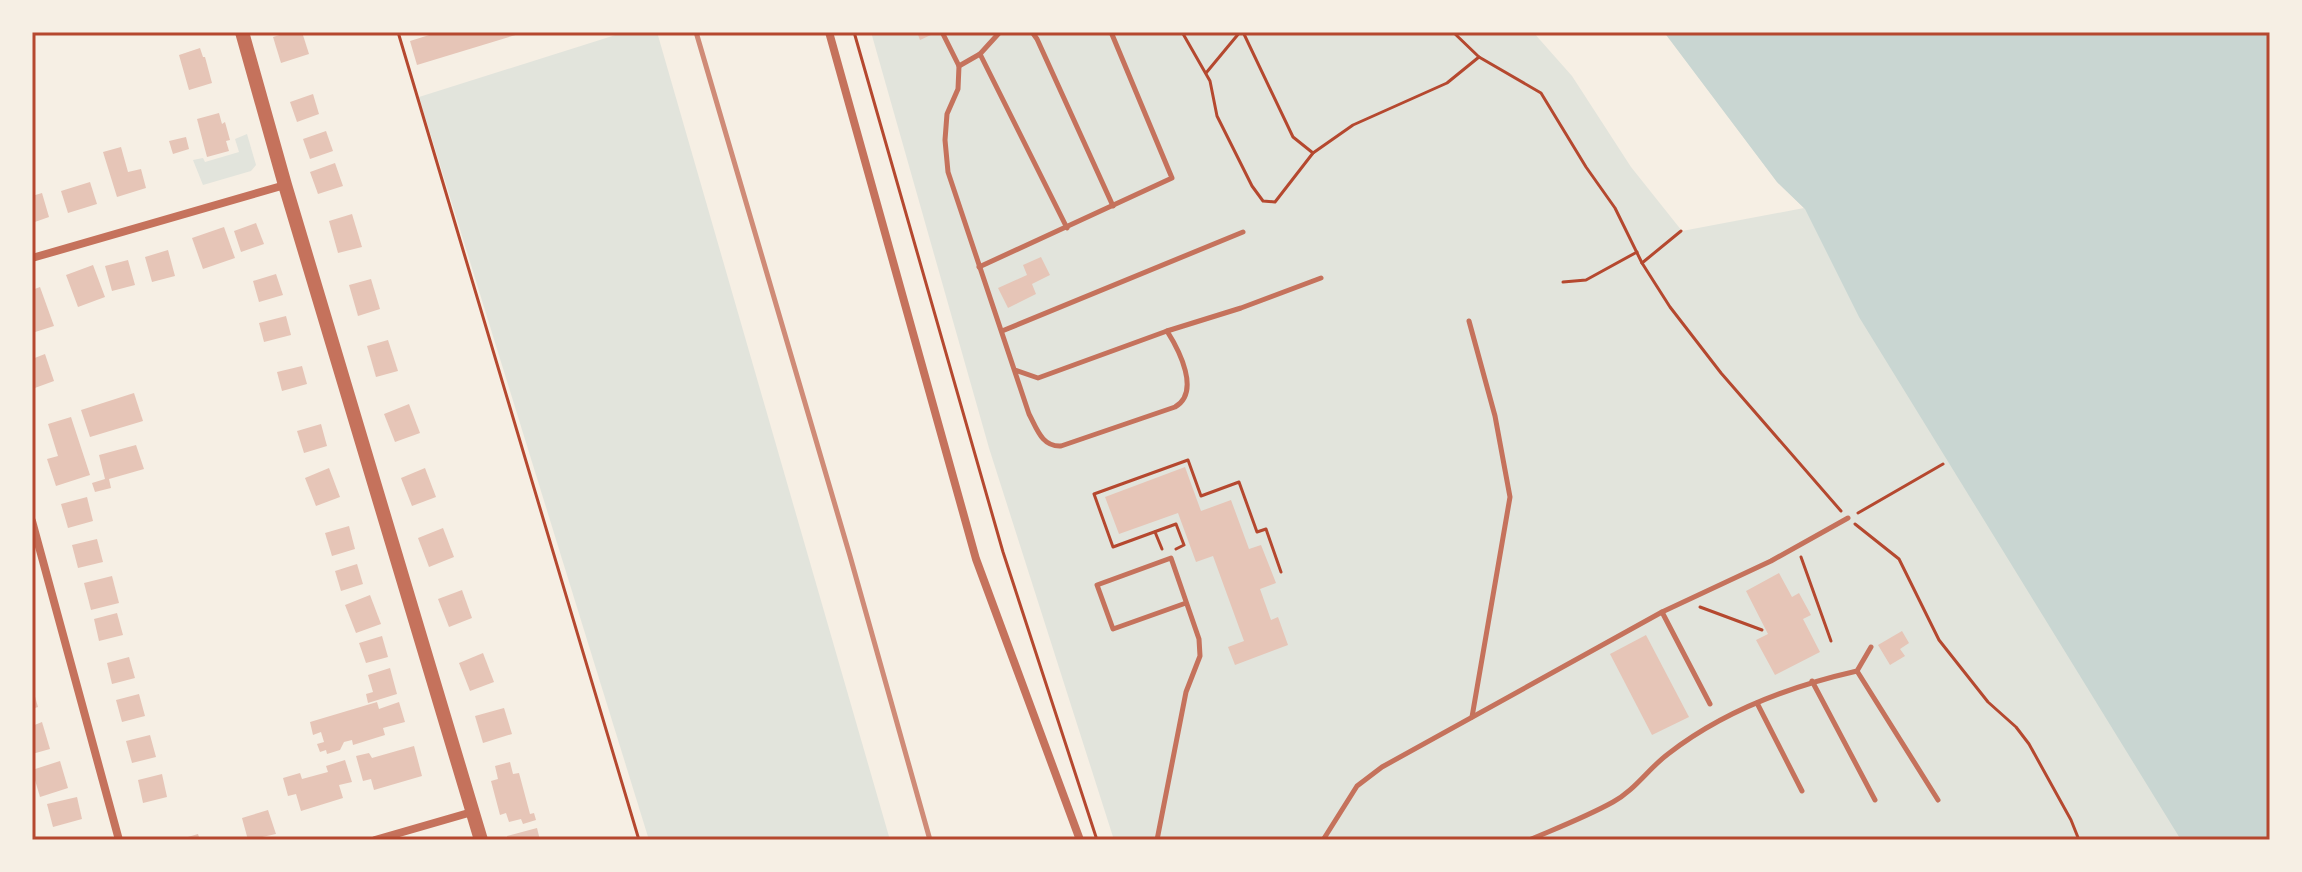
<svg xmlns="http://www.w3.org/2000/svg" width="2302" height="872" font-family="Arial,sans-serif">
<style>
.green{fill:#e2e4dc}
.water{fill:#c9d6d2}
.building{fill:#e6c5b7}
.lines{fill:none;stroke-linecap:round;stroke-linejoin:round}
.path{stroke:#b5482f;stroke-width:3}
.service{stroke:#c5725c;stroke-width:5}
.minor{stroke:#c5725c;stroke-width:8}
.tertiary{stroke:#c5725c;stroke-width:14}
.rail{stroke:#cf8b77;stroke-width:5}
.neatline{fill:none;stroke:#b5482f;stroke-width:3}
</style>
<rect width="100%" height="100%" fill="#f6efe4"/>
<g class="green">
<polygon points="625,32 657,32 890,840 649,840 419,97"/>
<polygon points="871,32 1533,32 1572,76 1631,167 1682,231 1804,208 1777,182 1664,32 2270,32 2270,840 1114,840 989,448"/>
<polygon points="247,134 256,165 251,171 203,185 193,160 203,158 205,162 239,152 235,139"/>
</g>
<polygon class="water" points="1664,32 2270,32 2270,840 2181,840 1859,317 1805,209 1777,182"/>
<g class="building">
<polygon points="290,32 302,32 309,54 281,63 273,37"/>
<polygon points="439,32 522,32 522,33 417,65 410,41"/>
<polygon points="917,32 932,32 933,34 920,40"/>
<polygon points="200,48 203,57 205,57 212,83 189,90 179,55"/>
<polygon points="313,94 319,114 297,122 290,102"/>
<polygon points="219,113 222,124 225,122 230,140 226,141 229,151 207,157 197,119"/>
<polygon points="326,131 333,151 310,159 303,139"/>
<polygon points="186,137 189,149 173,154 169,141"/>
<polygon points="121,147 128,172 141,169 146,188 117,197 103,152"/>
<polygon points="335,163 343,186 318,194 310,172"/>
<polygon points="90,182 97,204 68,213 61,191"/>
<polygon points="42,193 49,217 32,223 32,196"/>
<polygon points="352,214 362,247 338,253 329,221"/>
<polygon points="256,223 264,244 241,252 234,231"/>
<polygon points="224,227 235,258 203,269 192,238"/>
<polygon points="168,250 175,276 152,282 145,257"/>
<polygon points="1041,257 1050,275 1032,284 1036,294 1008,308 998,288 1027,275 1023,265"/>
<polygon points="128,260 135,285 112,291 105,266"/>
<polygon points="93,265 105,297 78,307 66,275"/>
<polygon points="276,274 283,295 259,302 253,281"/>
<polygon points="371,279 380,309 358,316 349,285"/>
<polygon points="40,287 54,326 32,333 32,290"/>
<polygon points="286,316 291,335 264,342 259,323"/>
<polygon points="388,340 398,371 376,377 367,346"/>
<polygon points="45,354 54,381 32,389 32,359"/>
<polygon points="302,366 307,384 282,391 277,372"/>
<polygon points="134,393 143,421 90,437 81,410"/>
<polygon points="409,404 420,433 395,442 384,414"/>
<polygon points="71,417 90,475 56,486 47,459 58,456 48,424"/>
<polygon points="321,424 327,446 304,453 297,431"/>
<polygon points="136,445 144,469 109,479 111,488 95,492 92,483 105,479 99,455"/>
<polygon points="1185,467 1201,511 1231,500 1249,549 1261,545 1276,583 1260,589 1271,620 1278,617 1288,645 1235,665 1228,647 1244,641 1213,556 1196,562 1178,513 1119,534 1105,497"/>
<polygon points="329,468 340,497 316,506 305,478"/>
<polygon points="425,468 436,497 412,506 401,478"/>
<polygon points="87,497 93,521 68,528 61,504"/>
<polygon points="349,526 355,549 332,556 325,533"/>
<polygon points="443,528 454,557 429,567 418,538"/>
<polygon points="97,539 103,562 78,568 72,545"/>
<polygon points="357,564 363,584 341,591 335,571"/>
<polygon points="1779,573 1792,597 1799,593 1811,615 1803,619 1820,652 1775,675 1756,640 1768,634 1746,591"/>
<polygon points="112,576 119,603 91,610 84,583"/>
<polygon points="462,590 472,618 449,627 438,599"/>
<polygon points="370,595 381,624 356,633 345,605"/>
<polygon points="117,613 123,635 99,641 94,619"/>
<polygon points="1902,631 1909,643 1900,649 1905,656 1890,665 1878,645"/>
<polygon points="1646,635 1689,717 1652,735 1610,654"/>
<polygon points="382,636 388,657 366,663 359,643"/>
<polygon points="483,653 494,682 470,691 459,663"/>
<polygon points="129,657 135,678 112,684 107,663"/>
<polygon points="390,668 397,694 368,703 366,694 373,692 368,675"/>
<polygon points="32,686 38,707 32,709"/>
<polygon points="139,694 145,716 122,722 116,700"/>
<polygon points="377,702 379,709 399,702 405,722 383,728 385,735 353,745 352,740 344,742 340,750 327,754 326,750 320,752 317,744 324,742 321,732 313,735 310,722"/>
<polygon points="504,708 512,734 483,743 475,716"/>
<polygon points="42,722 50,749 32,754 32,726"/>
<polygon points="150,735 156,757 132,763 126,741"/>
<polygon points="414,746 422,776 374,790 371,779 363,781 356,756 369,753 372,758"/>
<polygon points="345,760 352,782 339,785 343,798 301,811 296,794 288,796 283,778 300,773 302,779 328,772 326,766"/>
<polygon points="60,761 68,788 40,797 32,770"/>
<polygon points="510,762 513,774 519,773 530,814 534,813 536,820 523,824 521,819 509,822 506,813 500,815 491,781 498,779 495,766"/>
<polygon points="162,774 167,797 143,803 138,780"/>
<polygon points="77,797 82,819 53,827 47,804"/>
<polygon points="268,810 276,834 248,840 242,818"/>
<polygon points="537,828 540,840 508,840 507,836"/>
<polygon points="198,834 200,840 181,840 181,839"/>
</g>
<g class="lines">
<g class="path">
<polyline points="398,32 639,840"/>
<polyline points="854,32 1003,552 1097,840"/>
<polyline points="1182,32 1210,81 1217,116 1252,186 1263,201 1275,202 1313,153 1353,125 1447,83 1479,57"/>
<polyline points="1243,32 1293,137 1313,153"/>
<polyline points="1453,32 1479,57 1541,93 1586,167 1615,208 1642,263 1670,307 1721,373 1841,511"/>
<polyline points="1206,73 1240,32"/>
<polyline points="1642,263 1681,231"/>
<polyline points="1563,282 1586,280 1637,252"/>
<polyline points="1858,513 1943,464"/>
<polyline points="1855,524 1899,559 1939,640 1988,702 2016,727 2029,744 2071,820 2079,840"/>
<polyline points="1155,532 1162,549"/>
<polyline points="1176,549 1184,545 1176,524 1113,547 1094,494 1188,460 1201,496 1239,482 1257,532 1266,529 1281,572"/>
<polyline points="1801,557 1831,641"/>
<polyline points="1700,607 1762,630"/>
</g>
<g class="service">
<path d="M942,32l17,34 -1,23 -11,25 -2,26 3,32 81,242c8,15 13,33 32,32l114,-39c26,-15 4,-57 -8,-76l-129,47 -23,-8"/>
<polyline points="1032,32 1037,39 1113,206"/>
<polyline points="980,54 1067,228"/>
<polyline points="959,66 980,54 1000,32"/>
<polyline points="979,267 1172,178 1111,32"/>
<polyline points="1469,321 1495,416 1510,497 1472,717"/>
<polyline points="1002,331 1243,232"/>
<polyline points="1167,331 1241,308 1321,278"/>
<polyline points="1662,612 1710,704"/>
<polyline points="1857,671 1938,800"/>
<polyline points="1812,681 1875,800"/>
<polyline points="1757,703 1802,791"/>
<polyline points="1157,840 1186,692 1200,656 1199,639 1171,558 1097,585 1113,629 1186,603"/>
<polyline points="1323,840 1357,786 1382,767 1662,612 1771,561 1848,518"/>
<path d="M1529,840c28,-12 57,-23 84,-38 22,-12 35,-33 55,-48 54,-42 123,-68 189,-83l14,-24"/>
</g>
<g class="minor">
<polyline points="829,32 976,559 1080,840"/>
<polyline points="32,258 285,185"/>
<polyline points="32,521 119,840"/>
<polyline points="375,840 472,812"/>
</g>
<polyline class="tertiary" points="242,32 285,185 481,840"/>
<polyline class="rail" points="696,32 850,556 930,840"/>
</g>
<rect width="2302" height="872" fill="none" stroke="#f6efe4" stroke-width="68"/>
<rect x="34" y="34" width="2234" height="804" class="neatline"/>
</svg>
